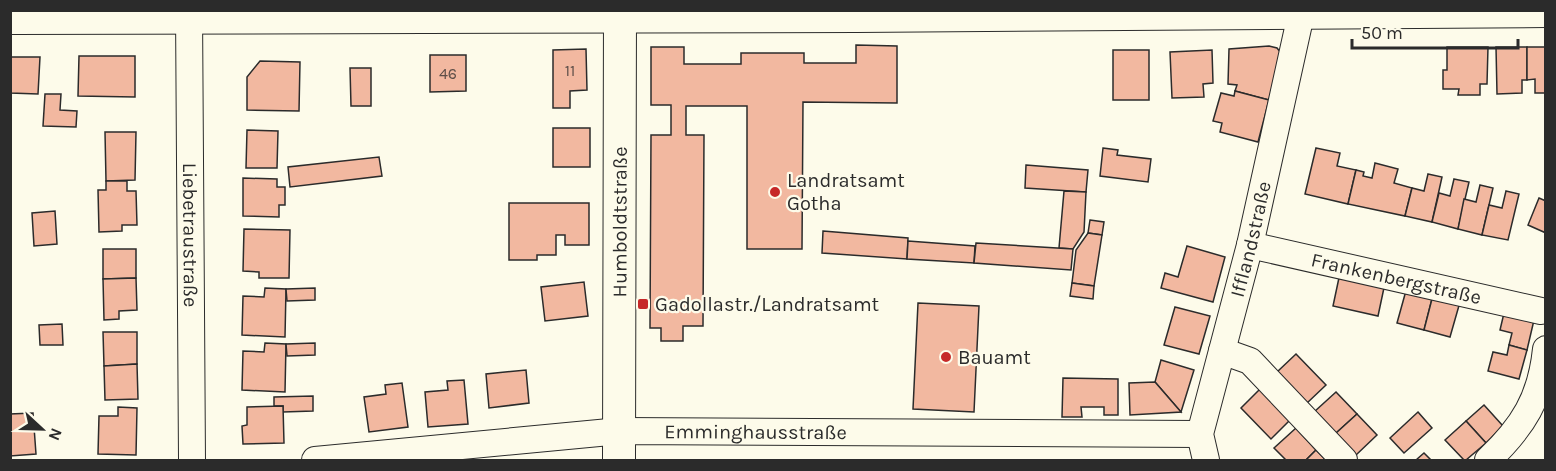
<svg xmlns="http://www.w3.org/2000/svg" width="1556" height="471" font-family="Karla,sans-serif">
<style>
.building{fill:#f2b8a0;stroke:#2b2b2b;stroke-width:1.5}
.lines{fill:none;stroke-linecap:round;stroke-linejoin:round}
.minor-casing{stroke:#2b2b2b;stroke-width:28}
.major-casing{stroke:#2b2b2b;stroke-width:34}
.minor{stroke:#fdfbea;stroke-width:26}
.major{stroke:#fdfbea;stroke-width:32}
.fence{stroke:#2b2b2b;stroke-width:1.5;stroke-dasharray:8 3;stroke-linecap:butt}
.poi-dot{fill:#c62828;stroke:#fdfbea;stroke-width:2}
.labels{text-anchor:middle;stroke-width:4.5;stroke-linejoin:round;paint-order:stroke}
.number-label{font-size:16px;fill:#5d4e48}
.poi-label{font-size:20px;fill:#2b2b2b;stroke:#fdfbea;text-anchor:start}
.street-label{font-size:20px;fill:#2b2b2b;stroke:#fdfbea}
</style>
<rect width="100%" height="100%" fill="#fdfbea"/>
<g class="building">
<polygon points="856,45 897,46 897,103 803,102 802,249 747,249 747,106 686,106 686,135 704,135 703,326 683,326 683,341 661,341 661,328 650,328 651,135 671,135 671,105 651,105 651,47 684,47 684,64 741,64 741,53 804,53 804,63 856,63"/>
<polygon points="1269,46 1277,48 1281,53 1280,61 1269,100 1235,91 1237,85 1228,84 1229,49"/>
<polygon points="1447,47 1488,47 1487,84 1480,84 1480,95 1458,95 1459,89 1443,89 1443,70 1447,70"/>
<polygon points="1496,47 1527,47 1527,80 1522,80 1522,93 1497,94"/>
<polygon points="1527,47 1546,47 1546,93 1535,93 1535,79 1527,80"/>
<polygon points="586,49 587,90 570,91 570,108 553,108 553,50"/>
<rect x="1113" y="50" width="36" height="50"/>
<polygon points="1212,50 1213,83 1203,84 1204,97 1172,98 1170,52"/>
<polygon points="430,55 466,55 466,91 430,92"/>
<polygon points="79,56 135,56 135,97 78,96"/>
<polygon points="10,57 40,57 38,94 10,93"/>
<polygon points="260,61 300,62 299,111 247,110 247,77"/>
<polygon points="350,68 371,68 371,106 351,106"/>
<polygon points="1235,91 1269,100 1258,142 1220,132 1222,123 1213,121 1221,93 1234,96"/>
<polygon points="45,94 61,94 60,110 77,111 76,127 43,126"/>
<rect x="553" y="128" width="37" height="39"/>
<polygon points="247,130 278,131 277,168 246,168"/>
<polygon points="105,132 136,132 135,180 106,181"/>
<polygon points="1103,148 1118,150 1117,155 1151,159 1148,182 1100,176"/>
<polygon points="1316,148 1340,153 1337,166 1356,170 1348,204 1305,194"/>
<polygon points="379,157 382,176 290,187 288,167"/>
<polygon points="1375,163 1398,169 1394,183 1412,188 1405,216 1348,204 1356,170 1364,172 1363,176 1372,178"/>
<polygon points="1026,165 1088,170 1086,192 1025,188"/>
<polygon points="1428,174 1442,177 1432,222 1405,216 1412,188 1424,191"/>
<polygon points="243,178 277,179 277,187 285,187 285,205 279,205 279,217 243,216"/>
<polygon points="1454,179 1469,182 1458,229 1432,222 1439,193 1450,196"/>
<polygon points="106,181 127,181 127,191 136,191 137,225 122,225 122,231 99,232 98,190 106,190"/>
<polygon points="1480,185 1493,188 1482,235 1458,229 1464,199 1476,202"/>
<polygon points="1064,191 1086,192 1084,232 1073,249 1059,248"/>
<polygon points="1506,191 1519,194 1508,240 1482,235 1489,205 1502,208"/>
<polygon points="1539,198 1546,201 1546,233 1528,225"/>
<polygon points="509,203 589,203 589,245 565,245 565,235 556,235 556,255 537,255 537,260 509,260"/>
<polygon points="55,211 57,244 34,246 32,213"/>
<polygon points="1090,220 1104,222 1102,235 1088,233"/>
<polygon points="244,229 290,230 289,278 259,278 259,272 243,271"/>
<polygon points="823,231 908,238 907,259 822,253"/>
<polygon points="1088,233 1102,235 1094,286 1072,283 1076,250"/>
<polygon points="908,241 975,246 974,263 907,259"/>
<polygon points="976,243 1073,249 1071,270 974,263"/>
<polygon points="1187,246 1225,257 1213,302 1161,288 1165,273 1178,277"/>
<polygon points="103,249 136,249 136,278 103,279"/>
<polygon points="1340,273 1385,283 1378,316 1333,306"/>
<polygon points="136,278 137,310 119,311 119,319 104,320 103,279"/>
<polygon points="584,282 588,316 545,321 541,287"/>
<polygon points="1072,283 1094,286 1093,299 1070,296"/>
<polygon points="1407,287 1433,295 1424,330 1397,323"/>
<polygon points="265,288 286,289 285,337 242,335 243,296 264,297"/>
<polygon points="315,288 315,300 287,301 286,289"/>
<polygon points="1433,295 1460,302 1450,337 1424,330"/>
<polygon points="918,303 979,306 974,412 913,409"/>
<polygon points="1175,307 1210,316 1199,354 1164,345"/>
<polygon points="1504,313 1534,320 1527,350 1509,345 1512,333 1500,330"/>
<polygon points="62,324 63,345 40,345 39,325"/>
<polygon points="103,332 137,332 137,364 104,366"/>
<polygon points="265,343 286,344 285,392 242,390 243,351 264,352"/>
<polygon points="315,343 315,355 287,356 286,344"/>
<polygon points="1509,345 1527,350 1519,379 1488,371 1493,352 1507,355"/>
<polygon points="1296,354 1326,385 1306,404 1277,372"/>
<polygon points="1161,360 1194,370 1181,412 1155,382"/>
<polygon points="137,364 138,399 105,400 104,366"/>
<polygon points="526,370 529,403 489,408 486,374"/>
<polygon points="1063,378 1118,379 1118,415 1104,415 1104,407 1081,407 1082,417 1062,417"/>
<polygon points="464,380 468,424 428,427 425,392 448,390 447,381"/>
<polygon points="1155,382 1181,412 1130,415 1129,383"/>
<polygon points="402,383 408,427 369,432 364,397 386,394 385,385"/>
<polygon points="1260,389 1290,420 1271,439 1241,408"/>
<polygon points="1336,392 1357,414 1335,434 1314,412"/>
<polygon points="313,396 313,411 283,412 283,406 274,406 274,397"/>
<polygon points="1484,405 1503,426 1486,443 1466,421"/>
<polygon points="283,406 284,443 243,444 242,426 247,425 247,407"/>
<polygon points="118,407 137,408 136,455 98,454 99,416 118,416"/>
<polygon points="1418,412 1432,428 1404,453 1390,438"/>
<polygon points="33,413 36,454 10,456 10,414"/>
<polygon points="1357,414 1377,435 1356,455 1335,434"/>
<polygon points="1466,421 1486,443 1466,460 1464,460 1445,440"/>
<polygon points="1296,428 1316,450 1306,460 1286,460 1274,448"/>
<polygon points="1316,450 1326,460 1306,460"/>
<polygon points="1424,453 1431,460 1416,460"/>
</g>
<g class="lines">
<defs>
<g id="minor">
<path id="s1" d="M189,10l3,450"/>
<polyline points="10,21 857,19 1546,14"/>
<path id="s2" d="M1250,245l291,66"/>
<polyline points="1222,351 1250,361 1344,460"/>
<path id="s3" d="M315,460l305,-29 580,3"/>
<path id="s4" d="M1206,460l-6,-26 50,-189 52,-235"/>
<path d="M1488,460c35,-33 53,-62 58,-111"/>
</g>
<g id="major">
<path id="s5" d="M619,460l1,-450"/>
</g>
</defs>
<use href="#minor" class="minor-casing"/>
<use href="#major" class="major-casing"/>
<use href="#minor" class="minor"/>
<use href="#major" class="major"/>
<polyline class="fence" points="642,460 774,460"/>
</g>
<g class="poi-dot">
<circle cx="775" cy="192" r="6"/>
<rect x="637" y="298" width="12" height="12" rx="3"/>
<circle cx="946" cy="357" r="6"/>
</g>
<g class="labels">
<g class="number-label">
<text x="570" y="76">11</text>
<text x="448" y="79">46</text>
</g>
<g class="poi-label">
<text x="787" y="187">Landratsamt<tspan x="787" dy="23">Gotha</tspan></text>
<text x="655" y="311">Gadollastr./Landratsamt</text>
<text x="958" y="364">Bauamt</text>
</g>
<g class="street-label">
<text dy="7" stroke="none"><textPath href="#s5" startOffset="238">Humboldtstraße</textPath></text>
<text dy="7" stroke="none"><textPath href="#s1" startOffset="225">Liebetraustraße</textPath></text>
<text dy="7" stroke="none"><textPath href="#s4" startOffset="228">Ifflandstraße</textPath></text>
<text dy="7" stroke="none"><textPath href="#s2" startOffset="150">Frankenbergstraße</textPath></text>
<text dy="7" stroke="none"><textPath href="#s3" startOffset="442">Emminghausstraße</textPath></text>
</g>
</g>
<rect width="1556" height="471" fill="none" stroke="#2b2b2b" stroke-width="24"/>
<g transform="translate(42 429) rotate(112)" stroke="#fdfbea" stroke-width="4.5" paint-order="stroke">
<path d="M0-4.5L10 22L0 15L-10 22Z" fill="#2b2b2b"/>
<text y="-9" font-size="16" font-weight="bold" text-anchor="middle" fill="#2b2b2b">N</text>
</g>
<path d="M1352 39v9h166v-9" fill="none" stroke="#2b2b2b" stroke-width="3"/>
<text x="1361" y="39" font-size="18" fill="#2b2b2b" stroke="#fdfbea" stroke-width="4.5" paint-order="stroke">50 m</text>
</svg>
